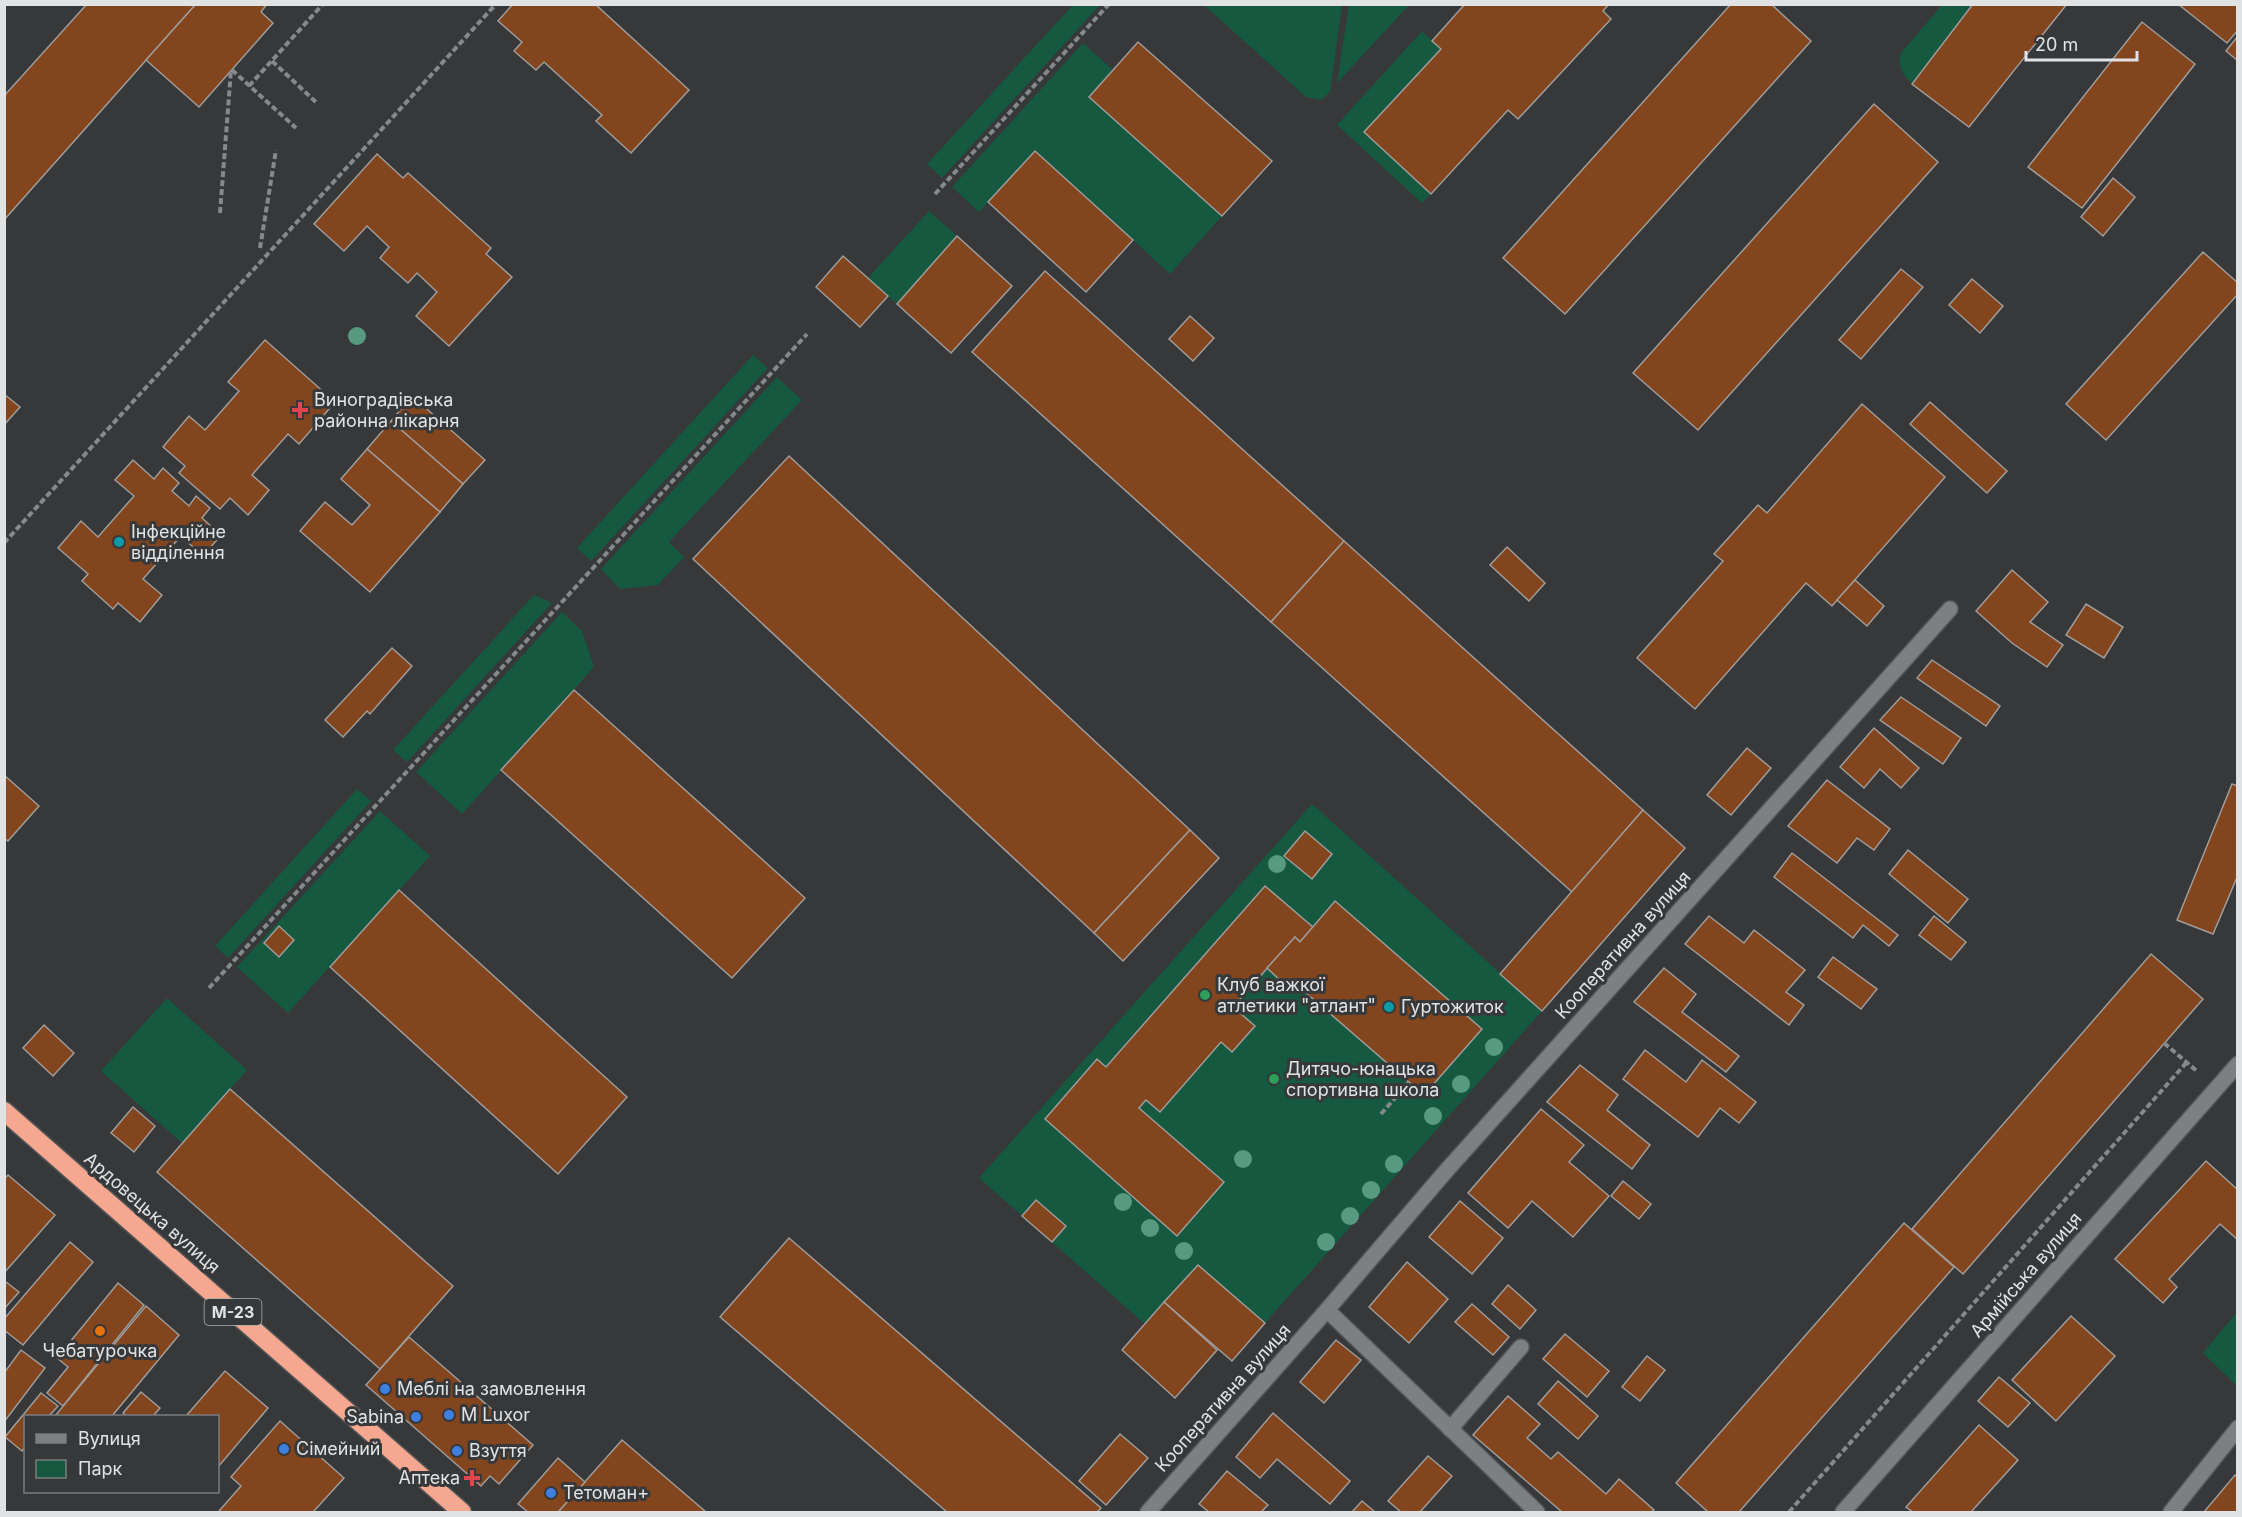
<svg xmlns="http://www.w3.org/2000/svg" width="2242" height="1517" font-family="Inter,sans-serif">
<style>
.green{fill:#165941}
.building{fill:#82451d;stroke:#a09c9a;stroke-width:1.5}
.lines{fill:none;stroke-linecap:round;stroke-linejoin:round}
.lane-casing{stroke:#545658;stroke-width:18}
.street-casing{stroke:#545658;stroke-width:18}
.highway-casing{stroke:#545658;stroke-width:21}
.path{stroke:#87888a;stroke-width:4;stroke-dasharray:6 3;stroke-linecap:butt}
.lane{stroke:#7d7f82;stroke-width:15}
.street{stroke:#7d7f82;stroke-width:15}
.highway{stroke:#f5a88f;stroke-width:18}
.tree{fill:#589a81}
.health-dot{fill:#e0444e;stroke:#36383a;stroke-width:2}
.culture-dot{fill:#0f9aa8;stroke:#36383a;stroke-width:2}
.leisure-dot{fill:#2e9e5b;stroke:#36383a;stroke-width:2}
.food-dot{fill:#e8710a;stroke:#36383a;stroke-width:2}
.shop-dot{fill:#3f7fe0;stroke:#36383a;stroke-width:2}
.labels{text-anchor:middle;stroke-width:6;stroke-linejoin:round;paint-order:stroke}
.shield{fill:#36383a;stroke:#aeafb1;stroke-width:1.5}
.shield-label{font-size:16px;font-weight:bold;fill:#e1e2e4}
.poi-label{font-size:18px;fill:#e1e2e4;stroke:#36383a;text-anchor:start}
.street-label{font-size:18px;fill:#e1e2e4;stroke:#36383a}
</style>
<rect width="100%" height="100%" fill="#36383a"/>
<g class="green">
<polygon points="1073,5 1100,5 942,178 927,164"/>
<polygon points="1204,5 1342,5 1330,92 1321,100 1306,97"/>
<polygon points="1349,5 1409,5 1337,83"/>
<path d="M1942,5h31l-61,79c-9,-10 -15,-17 -11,-31z"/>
<polygon points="1422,31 1441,49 1364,132 1431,194 1422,203 1337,125"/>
<polygon points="1083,43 1113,70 1089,97 1222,216 1170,274 1036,151 979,212 952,187"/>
<polygon points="929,211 957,236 897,304 868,278"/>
<polygon points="753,355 768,368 591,561 577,548"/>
<polygon points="777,377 802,400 669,542 684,557 658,585 620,589 601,569"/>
<polygon points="534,595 552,603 407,762 393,750"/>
<polygon points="562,612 582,631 594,667 462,814 416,772"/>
<polygon points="357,789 371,801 228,958 215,946"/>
<polygon points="1312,804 1542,1011 1265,1323 1198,1265 1145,1324 979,1178"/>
<polygon points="380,811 430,856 288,1013 237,967"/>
<polygon points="167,998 247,1070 182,1143 101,1071"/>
<polygon points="2237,1312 2237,1386 2203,1353"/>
</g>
<g class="building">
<polygon points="87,4 196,4 4,220 4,96"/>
<polygon points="196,4 267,4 261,12 273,23 199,107 146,60"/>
<polygon points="513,4 595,4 689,90 631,153 596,121 602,115 544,62 536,70 514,51 522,42 498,21"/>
<polygon points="1465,4 1609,4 1603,11 1611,19 1518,119 1508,110 1431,194 1364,132 1441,49 1432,41"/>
<polygon points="1731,4 1771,4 1811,41 1565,314 1503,258"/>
<polygon points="1973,4 2067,4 1969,127 1912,84"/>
<polygon points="2178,4 2238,4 2238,30 2227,43"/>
<polygon points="2142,22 2195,64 2082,208 2028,167"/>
<polygon points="2238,36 2238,61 2226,51"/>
<polygon points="1138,42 1272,161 1222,216 1089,97"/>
<polygon points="1874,104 1938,162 1698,430 1633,373"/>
<polygon points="1035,151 1133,240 1086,292 988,202"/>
<polygon points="377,154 403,178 408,173 491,248 486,254 512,277 449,346 416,316 437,292 417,273 408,283 380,258 389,247 367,226 344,251 314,224"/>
<polygon points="2113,178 2135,197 2103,236 2081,217"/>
<polygon points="957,236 1012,286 951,353 897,304"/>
<polygon points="2203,252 2238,283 2238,294 2106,440 2066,404"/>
<polygon points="843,256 888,296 860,327 816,287"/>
<polygon points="1901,269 1923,287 1861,359 1839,340"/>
<polygon points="1045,271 1344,541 1271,622 972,352"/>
<polygon points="1972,279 2003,306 1980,333 1949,305"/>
<polygon points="1190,316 1214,338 1193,361 1169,339"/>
<polygon points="265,340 335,402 299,444 288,434 252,475 269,490 248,515 230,498 220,509 179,473 185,466 163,447 189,416 205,430 239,391 228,382"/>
<polygon points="4,394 20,407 4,425"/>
<polygon points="412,396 485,460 463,484 391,421"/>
<polygon points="1930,402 2007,471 1987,493 1910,424"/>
<polygon points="1862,404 1945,477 1832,606 1806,583 1695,709 1637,658 1723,561 1714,554 1758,505 1767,513"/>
<polygon points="391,421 463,484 440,512 367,449"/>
<polygon points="367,449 440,512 370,592 300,531 325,502 352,525 370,505 341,479"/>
<polygon points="789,456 1190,830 1094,933 693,559"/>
<polygon points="133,460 154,479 163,468 179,483 172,491 189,506 196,496 210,508 202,518 221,535 203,556 181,536 143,579 162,595 140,622 118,603 113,609 82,581 88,574 58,548 81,521 98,537 134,496 115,480"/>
<polygon points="1344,541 1643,810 1572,892 1271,622"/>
<polygon points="1507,547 1545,583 1529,601 1490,565"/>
<polygon points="2012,570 2048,602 2030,622 2063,645 2047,667 2012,643 1976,611"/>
<polygon points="1855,580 1884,606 1867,626 1837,600"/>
<polygon points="2086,604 2123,627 2104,658 2066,635"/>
<polygon points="392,648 412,666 370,714 367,711 343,737 325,720"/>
<polygon points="1932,660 2000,706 1986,726 1917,678"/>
<polygon points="574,690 805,898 732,978 501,770"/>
<polygon points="1901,697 1961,738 1943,764 1880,720"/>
<polygon points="1874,728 1919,768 1901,788 1880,769 1864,788 1840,767"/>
<polygon points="1747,748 1771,768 1731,815 1707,795"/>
<polygon points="4,775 39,806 8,841 4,838"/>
<polygon points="1827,780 1890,829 1874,850 1857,838 1837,863 1788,826"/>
<polygon points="2232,784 2238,786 2238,875 2213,934 2177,920"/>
<polygon points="1643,810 1685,848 1542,1011 1500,974"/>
<polygon points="1190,830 1219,858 1123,961 1094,933"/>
<polygon points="1305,831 1332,854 1312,879 1284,856"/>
<polygon points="1908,850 1968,899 1948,923 1889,874"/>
<polygon points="1792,853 1898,935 1889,946 1863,925 1853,938 1774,877"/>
<polygon points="1265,886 1313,927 1300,942 1295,937 1233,1007 1255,1026 1232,1052 1221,1042 1160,1112 1146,1100 1139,1108 1224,1182 1177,1236 1045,1119 1097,1059 1106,1067"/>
<polygon points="399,890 627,1097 558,1174 330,967"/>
<polygon points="1335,901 1482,1029 1424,1095 1290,979 1285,985 1267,968 1295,937 1300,942"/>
<polygon points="1709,916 1744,943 1754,930 1805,970 1786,992 1804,1005 1789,1025 1685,944"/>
<polygon points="1934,916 1966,942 1951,960 1919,935"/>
<polygon points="279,926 294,940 279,957 264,943"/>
<polygon points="2151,954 2203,999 1963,1274 1912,1229"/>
<polygon points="1833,957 1877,989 1861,1009 1818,977"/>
<polygon points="1664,968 1696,994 1682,1012 1739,1056 1726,1072 1634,1002"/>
<polygon points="44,1025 74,1053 53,1076 23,1048"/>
<polygon points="1645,1050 1686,1082 1702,1060 1756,1102 1739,1123 1720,1108 1698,1137 1623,1079"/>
<polygon points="1580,1065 1618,1095 1607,1110 1650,1145 1632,1169 1547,1102"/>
<polygon points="230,1089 453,1286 380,1369 157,1172"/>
<polygon points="133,1107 155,1126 134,1152 111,1133"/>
<polygon points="1541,1109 1584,1145 1569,1162 1609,1196 1573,1237 1532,1201 1508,1228 1468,1193"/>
<polygon points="2206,1161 2238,1190 2238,1240 2220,1224 2169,1279 2177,1287 2163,1303 2115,1259"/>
<polygon points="8,1175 55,1215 4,1273 4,1179"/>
<polygon points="1623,1181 1651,1204 1639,1219 1611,1196"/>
<polygon points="1036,1200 1066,1226 1052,1242 1022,1216"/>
<polygon points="1460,1201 1503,1238 1472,1274 1429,1237"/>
<polygon points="1904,1223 1954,1267 1739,1512 1708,1512 1676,1483"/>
<polygon points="789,1238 1101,1508 1097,1512 947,1512 720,1317"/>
<polygon points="70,1242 93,1262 23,1345 4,1330 4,1319"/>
<polygon points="1407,1262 1448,1299 1409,1343 1369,1307"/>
<polygon points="1198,1265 1265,1323 1232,1361 1164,1302"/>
<polygon points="6,1282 19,1292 4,1309 4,1284"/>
<polygon points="118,1283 144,1305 63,1406 47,1393 68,1367 57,1358"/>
<polygon points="1508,1285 1536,1310 1520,1329 1492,1304"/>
<polygon points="1164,1302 1217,1350 1175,1398 1122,1350"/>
<polygon points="1472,1304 1509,1337 1493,1355 1455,1322"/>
<polygon points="146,1306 179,1335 112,1416 55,1416"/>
<polygon points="2071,1316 2115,1356 2056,1421 2012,1380"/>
<polygon points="1565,1334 1609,1371 1587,1397 1543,1359"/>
<polygon points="409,1337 533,1445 499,1484 490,1476 481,1486 366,1385"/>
<polygon points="1336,1340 1361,1360 1324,1403 1300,1382"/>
<polygon points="21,1350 45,1368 4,1422 4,1373"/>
<polygon points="1647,1356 1665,1370 1640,1401 1622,1387"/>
<polygon points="225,1371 268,1408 218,1467 218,1416 186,1416"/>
<polygon points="1999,1377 2030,1403 2008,1427 1978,1401"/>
<polygon points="1558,1381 1598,1416 1578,1439 1538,1404"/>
<polygon points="141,1392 160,1408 153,1416 127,1416 123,1413"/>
<polygon points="41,1393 58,1406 49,1416 26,1416 26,1446 22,1451 5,1437"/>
<polygon points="1508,1396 1540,1424 1527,1438 1551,1459 1558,1452 1606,1494 1619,1479 1654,1510 1651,1512 1562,1512 1473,1435"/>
<polygon points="1273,1413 1350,1481 1330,1504 1277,1459 1260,1478 1236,1457"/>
<polygon points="280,1421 344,1478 313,1512 221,1512 219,1511 241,1486 231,1477"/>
<polygon points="1979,1425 2018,1460 1971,1512 1913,1512 1906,1507"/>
<polygon points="1120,1434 1148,1458 1106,1505 1079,1481"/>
<polygon points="622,1440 706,1512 558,1512"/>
<polygon points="1428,1456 1452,1476 1420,1512 1401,1512 1388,1501"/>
<polygon points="558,1458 585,1482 558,1512 528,1512 518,1504"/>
<polygon points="1227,1471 1268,1505 1261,1512 1209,1512 1199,1504"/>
<polygon points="2235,1475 2238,1478 2238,1512 2204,1512"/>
<polygon points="1362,1501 1375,1512 1352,1512"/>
</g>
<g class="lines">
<defs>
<g id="lane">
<polyline points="1450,1429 1521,1347"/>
<polyline points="2171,1512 2238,1428"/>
</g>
<g id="street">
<polyline points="1327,1310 1537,1512"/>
<polyline points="1148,1512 1327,1310 1446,1171 1950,609"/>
<polyline points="1843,1512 2238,1064"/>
</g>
<polyline id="highway" points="4,1111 462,1512"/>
</defs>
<use href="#lane" class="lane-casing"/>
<use href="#street" class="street-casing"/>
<use href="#highway" class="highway-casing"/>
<g class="path">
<polyline points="272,61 318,104"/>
<polyline points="232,70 296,128"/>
<polyline points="249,86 323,4"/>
<polyline points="935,194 1109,4"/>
<polyline points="220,213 231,70"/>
<polyline points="260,248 276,150"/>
<polyline points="4,543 496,4"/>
<polyline points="209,988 807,334"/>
<polyline points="2164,1043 2198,1072"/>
<polyline points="1381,1114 1409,1082"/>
<polyline points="1789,1512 2187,1062"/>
</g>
<use href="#lane" class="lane"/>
<use href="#street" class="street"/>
<use href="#highway" class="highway"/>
</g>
<g class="tree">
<circle cx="357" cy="336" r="9"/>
<circle cx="1277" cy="864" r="9"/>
<circle cx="1494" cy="1047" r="9"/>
<circle cx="1461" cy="1084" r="9"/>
<circle cx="1433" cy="1116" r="9"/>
<circle cx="1243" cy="1159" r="9"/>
<circle cx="1394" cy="1164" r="9"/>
<circle cx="1371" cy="1190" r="9"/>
<circle cx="1123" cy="1202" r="9"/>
<circle cx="1350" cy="1216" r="9"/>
<circle cx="1150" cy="1228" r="9"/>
<circle cx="1326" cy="1242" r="9"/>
<circle cx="1184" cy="1251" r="9"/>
</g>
<g class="health-dot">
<path d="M297 401h6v6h6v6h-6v6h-6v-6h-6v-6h6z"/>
<path d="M469 1469h6v6h6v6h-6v6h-6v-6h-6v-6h6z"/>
</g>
<g class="culture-dot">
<circle cx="119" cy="542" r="6"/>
<circle cx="1389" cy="1007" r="6"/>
</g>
<g class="leisure-dot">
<circle cx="1205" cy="995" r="6"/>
<circle cx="1274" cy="1079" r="6"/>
</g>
<circle class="food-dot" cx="100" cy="1331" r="6"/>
<g class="shop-dot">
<circle cx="385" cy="1389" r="6"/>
<circle cx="449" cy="1415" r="6"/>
<circle cx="416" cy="1417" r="6"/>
<circle cx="284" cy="1449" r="6"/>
<circle cx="457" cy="1451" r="6"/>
<circle cx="551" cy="1493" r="6"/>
</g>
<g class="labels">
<rect class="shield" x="204.5" y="1299" width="57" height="26" rx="4.5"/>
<g class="shield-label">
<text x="233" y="1318">М-23</text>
</g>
<g class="poi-label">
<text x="314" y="406">Виноградівська<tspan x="314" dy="21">районна лікарня</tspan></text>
<text x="131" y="538">Інфекційне<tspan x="131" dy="21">відділення</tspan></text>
<text x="1217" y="991">Клуб важкої<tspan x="1217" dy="21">атлетики "атлант"</tspan></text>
<text x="1401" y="1013">Гуртожиток</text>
<text x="1286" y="1075">Дитячо-юнацька<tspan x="1286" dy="21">спортивна школа</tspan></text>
<text x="100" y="1357" text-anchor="middle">Чебатурочка</text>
<text x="397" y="1395">Меблі на замовлення</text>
<text x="461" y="1421">M Luxor</text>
<text x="404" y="1423" text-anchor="end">Sabina</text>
<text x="296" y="1455">Сімейний</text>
<text x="469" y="1457">Взуття</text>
<text x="460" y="1484" text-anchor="end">Аптека</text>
<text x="563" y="1499">Тетоман+</text>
</g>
<g class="street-label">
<text transform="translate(1623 945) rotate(-48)" y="6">Кооперативна вулиця</text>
<text transform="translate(152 1213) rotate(41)" y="6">Ардовецька вулиця</text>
<text transform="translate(2026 1275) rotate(-49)" y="6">Армійська вулиця</text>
<text transform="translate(1223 1398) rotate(-48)" y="6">Кооперативна вулиця</text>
</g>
</g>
<rect width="2242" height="1517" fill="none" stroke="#e1e2e4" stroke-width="12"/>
<rect x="24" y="1415" width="195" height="78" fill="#36383a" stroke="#7a7c7e" stroke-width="1.5"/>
<rect x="36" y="1434" width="30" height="9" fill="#7d7f82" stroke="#7a7c7e" stroke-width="1.5"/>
<text x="78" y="1445" font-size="18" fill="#e1e2e4">Вулиця</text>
<rect x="36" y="1460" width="30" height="18" fill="#165941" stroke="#7a7c7e" stroke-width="1.5"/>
<text x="78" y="1475" font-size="18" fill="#e1e2e4">Парк</text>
<path d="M2026 51v9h111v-9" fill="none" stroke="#e1e2e4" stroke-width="3"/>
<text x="2035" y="51" font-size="18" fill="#e1e2e4" stroke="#36383a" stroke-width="4.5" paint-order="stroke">20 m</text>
</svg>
